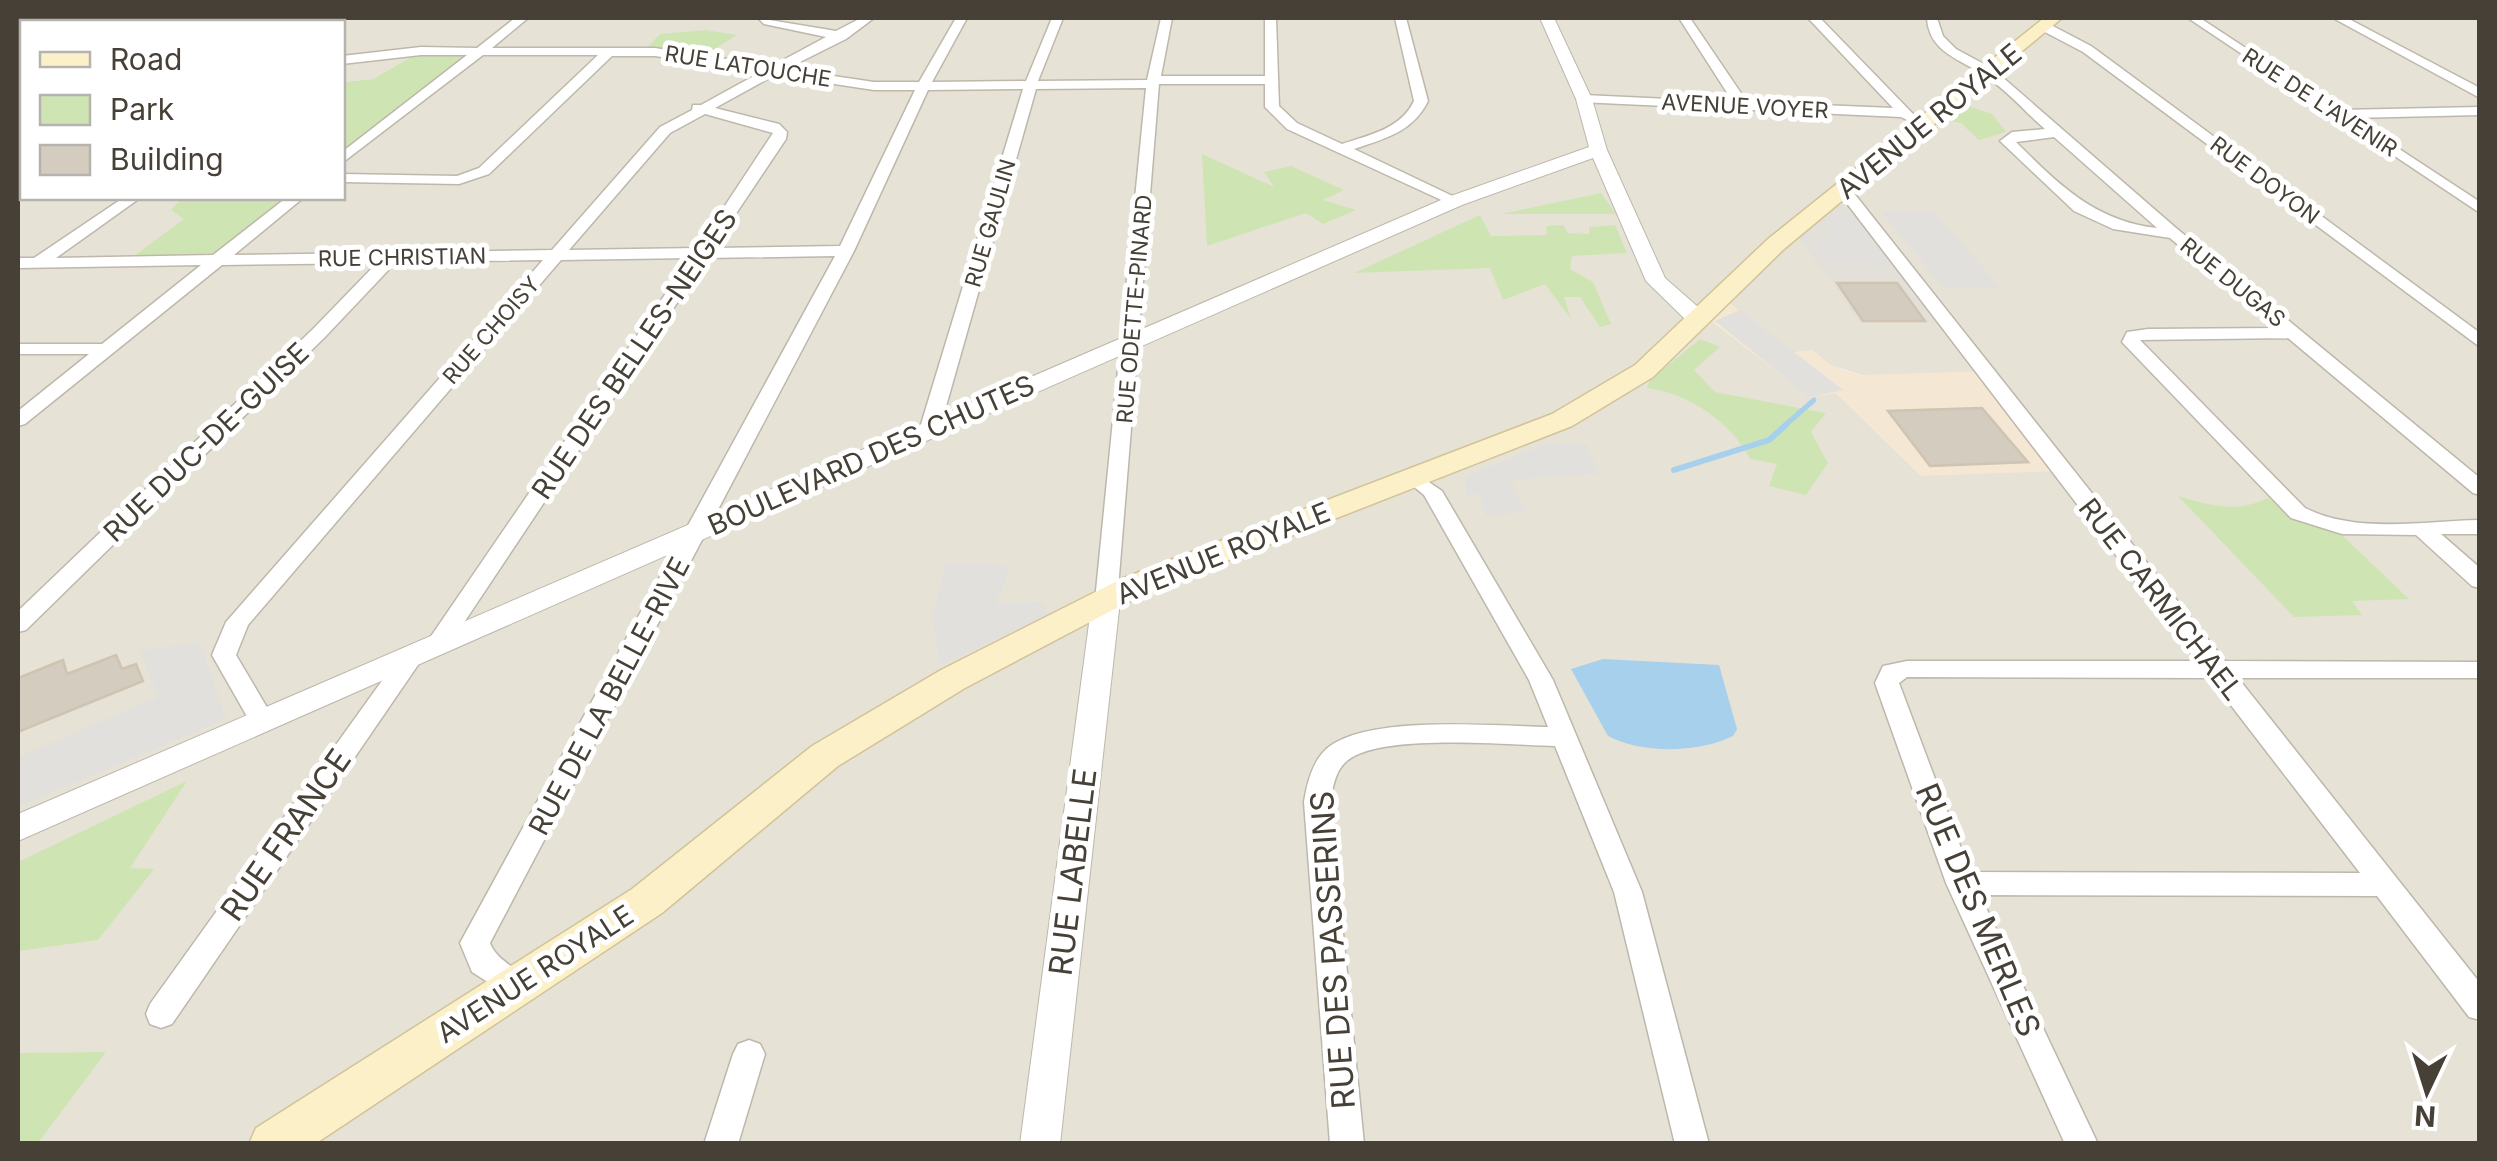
<svg xmlns="http://www.w3.org/2000/svg" width="2497" height="1161" font-family="Inter,sans-serif">
<style>
.residential{fill:#e7e2d6;fill-rule:evenodd}
.commercial{fill:#f4e7d4}
.industrial{fill:#e3dfd9}
.green{fill:#cee5b3}
.parking{fill:#e2e0dc}
.water{fill:#a7d0ed}
.lines{fill:none;stroke-linecap:round;stroke-linejoin:round}
.stream-far1{stroke:#a7d0ed;stroke-width:5}
.stream{stroke:#a7d0ed;stroke-width:6}
.building{fill:#d4ccbe;stroke:#cfc3b1;stroke-width:2.5}
.minor-casing{stroke:#beb7ab;stroke-width:3}
.tertiary-casing{stroke:#beb7ab;stroke-width:2}
.secondary-casing{stroke:#d1c399;stroke-width:3}
.minor{fill:#fff;fill-rule:evenodd}
.tertiary{fill:#fff;fill-rule:evenodd}
.secondary{fill:#fcf0c9;fill-rule:evenodd}
.labels{text-anchor:middle;stroke-width:10;stroke-linejoin:round;paint-order:stroke}
.far-street-label{font-size:22px;fill:#464037;stroke:#fff}
.street-label{font-size:28px;fill:#464037;stroke:#fff}
.near-street-label{font-size:32px;fill:#464037;stroke:#fff}
</style>
<rect width="100%" height="100%" fill="#f3f0e8"/>
<path class="residential" d="M64,18h2415v1125l-2461,1v-1014l4,-4v72h191l7,61 75,-61h47l1,-39 78,-108 -48,28 -30,3 -1,-60h-288zM1722,297l66,56 24,-3 18,15 32,10 59,101 -85,-83 -133,-79z"/>
<polygon class="commercial" points="1722,296 1788,353 1812,350 1830,365 1848,372 1862,375 1985,371 2062,471 1921,476 1836,393 1810,397 1703,315"/>
<polygon class="industrial" points="1844,190 1946,322 1860,322 1794,230"/>
<g class="green">
<polygon points="706,30 737,35 711,51 646,49 660,34"/>
<polygon points="479,50 343,159 343,82 373,79 421,51"/>
<polygon points="1965,105 1992,114 2006,132 1979,140 1961,123 1944,120"/>
<polygon points="1202,154 1274,187 1264,172 1291,166 1344,190 1323,200 1356,210 1323,224 1306,213 1207,246"/>
<polygon points="1601,193 1616,214 1501,214"/>
<polygon points="182,198 295,198 220,259 127,261 184,219 171,210"/>
<polygon points="1480,215 1491,236 1547,235 1546,226 1563,225 1568,233 1589,234 1589,227 1615,225 1627,253 1572,256 1570,269 1593,282 1611,324 1600,327 1580,297 1564,297 1571,319 1545,284 1503,300 1490,268 1354,273"/>
<path d="M1700,339l20,8 -26,23 21,22 111,21 -15,19 17,31 -22,32 -37,-9 8,-22 -27,-5c-19,-38 -63,-66 -103,-71l3,-8z"/>
<path d="M2178,496c31,9 59,18 89,2l77,39 65,62 -57,2 10,14 -68,2z"/>
<polygon points="187,781 130,868 154,869 98,940 18,951 18,862"/>
<polygon points="106,1052 38,1143 18,1143 18,1053"/>
</g>
<g class="parking">
<polygon points="1882,212 1934,212 2001,288 1944,288"/>
<polygon points="1832,214 1853,215 1895,266 1827,262 1811,241 1828,240 1823,233 1833,231 1822,220"/>
<polygon points="1740,310 1843,390 1809,397 1715,321"/>
<polygon points="1586,443 1599,473 1511,480 1526,511 1486,516 1479,494 1467,495 1465,476 1545,444"/>
<polygon points="997,563 1010,569 996,603 1042,602 1048,616 940,665 932,616 946,564"/>
<polygon points="200,643 226,719 18,807 18,757 158,697 140,650"/>
</g>
<path class="water" d="M1603,659l116,6 18,64 -4,7c-34,17 -92,18 -125,0l-37,-67z"/>
<g class="lines">
<polyline class="stream-far1" points="1783,427 1814,400"/>
<polyline class="stream" points="1674,470 1769,440 1786,425"/>
</g>
<g class="building">
<polygon points="1837,283 1897,283 1925,321 1863,321"/>
<polygon points="1982,408 2028,462 1930,466 1888,411"/>
<polygon points="116,655 122,669 136,664 143,681 18,732 18,678 63,660 67,674"/>
</g>
<g class="lines">
<defs>
<g id="minor">
<polygon points="46,18 61,18 55,22 40,22"/>
<polygon points="190,18 302,18 296,22 190,22"/>
<path d="M515,18h13l-36,30h163l117,18 54,-29 -62,-13 -6,-6 78,13 25,-13h13l-28,21 -60,30 88,13h45l37,-64h11l-35,64 94,-1 26,-63h11l-25,63 109,-1 14,-62h11l-11,58h104v-58h11l3,88 18,17 45,21c27,-9 59,-15 72,-43l-19,-83h11l22,83c-15,31 -44,38 -74,48l109,52 -13,3 -163,-75 -22,-22v-23h-106l-42,517 -11,7 -11,-7 51,-513 -110,1 -97,342 -10,6 -10,-6 104,-342 -95,1 -74,161 -364,692c8,21 33,25 42,45l-4,9 -11,4 -45,-29 -12,-29 375,-687 -128,2 -262,393h-16l-4,-6 265,-387 -129,2 -313,365 -12,30 39,66 -4,6h-18l-41,-72 14,-33 317,-362 -147,2 -71,75 -299,293 -8,2v-21l295,-282 64,-66 -155,2 -197,159 -7,2v-15l71,-57h-71v-10h84l99,-79 -183,3v-10h16l89,-60h17l-84,60 157,-3 73,-57h17l-69,57 318,-5 108,-123 32,-17 1,-5h8l60,-33 -106,-16h-43l-123,118 -30,10 -117,-2v-8l115,2 22,-8 119,-113h-115l-141,108v-11l125,-97h-46l-79,9v-8l79,-9 56,1zM775,75l99,15h41l-75,156 -127,2 73,-109 1,-7 -8,-8 -64,-16zM705,114l68,19 -76,115 -128,2 101,-117z"/>
<polygon points="1679,18 1690,18 1747,102 1893,108 1808,18 1820,18 1916,117 1909,121 1901,117 1579,102 1579,96 1584,95 1733,102"/>
<path d="M1927,18h10l6,18 13,13 37,20 183,159 304,250v17l-7,-2 -185,-155 -148,2 165,168c51,26 119,13 175,12v14h-39l39,34v20l-8,-2 -56,-51 -74,-1 -51,-16 -169,-176 5,-10 21,-3 128,-1 -106,-90 -57,-9 -39,-18 -74,-70 12,-9 33,-3c-20,-17 -38,-39 -60,-53 -24,-17 -56,-23 -58,-58zM2054,137l103,91c-62,-7 -99,-44 -141,-86z"/>
<polygon points="2188,18 2200,18 2340,110 2480,107 2480,115 2352,118 2480,202 2480,213"/>
<polygon points="2333,18 2347,18 2480,88 2480,98"/>
<polygon points="2041,24 2049,24 2091,46 2480,333 2480,347 2083,52 2041,30"/>
<rect x="18" y="33" width="4" height="9"/>
<rect x="18" y="84" width="4" height="8"/>
<polygon points="22,122 22,133 18,134 18,123"/>
<path d="M1844,186l5,1 376,474 255,1v16h-242l242,305v37l-11,-3 -92,-121 -397,-1 118,249h-33l-119,-261 -71,-200 8,-17 24,-5h290l-358,-468v-6zM2210,678l150,195 -390,-1 -71,-189 8,-6z"/>
<path d="M1411,470l31,21 111,189 89,212 67,252h-34l-61,-252 -59,-146c-46,-1 -172,-13 -207,14 -13,10 -15,27 -18,42l34,342h-34l-26,-342c3,-19 9,-44 26,-56 44,-31 164,-20 218,-19l-19,-47 -105,-185 -23,-19z"/>
<polygon points="412,648 420,650 424,656 420,662 172,1024 161,1028 150,1024 146,1014 150,1004 404,650"/>
<polygon points="749,1040 760,1044 765,1054 738,1144 704,1144 733,1054 738,1044"/>
</g>
<g id="tertiary">
<polygon points="1540,18 1554,18 1592,99 1607,150 1665,278 1706,314 1709,319 1706,324 1690,324 1646,281 1593,158 1462,205 18,841 18,814 1448,197 1589,147 1576,99"/>
<polygon points="1106,592 1116,595 1120,601 1060,1144 1020,1144 1092,601 1096,595"/>
</g>
<polygon id="secondary" points="2044,18 2062,18 1784,249 1653,377 1572,426 1145,593 965,688 838,766 662,913 315,1144 249,1144 256,1128 632,889 812,746 941,670 1121,579 1552,414 1635,365 1768,239"/>
</defs>
<use href="#minor" class="minor-casing"/>
<use href="#tertiary" class="tertiary-casing"/>
<use href="#secondary" class="secondary-casing"/>
<use href="#minor" class="minor"/>
<use href="#tertiary" class="tertiary"/>
<use href="#secondary" class="secondary"/>
</g>
<g class="labels">
<g class="far-street-label">
<text transform="translate(748 66) rotate(9)" y="8">RUE LATOUCHE</text>
<text transform="translate(2320 102) rotate(33)" y="8">RUE DE L'AVENIR</text>
<text transform="translate(1745 106) rotate(3)" y="8">AVENUE VOYER</text>
<text transform="translate(2265 180) rotate(37)" y="8">RUE DOYON</text>
<text transform="translate(990 223) rotate(-74)" y="8">RUE GAULIN</text>
<text transform="translate(402 257) rotate(-1)" y="8">RUE CHRISTIAN</text>
<text transform="translate(2233 282) rotate(39)" y="8">RUE DUGAS</text>
<text transform="translate(1134 309) rotate(-85)" y="8">RUE ODETTE-PINARD</text>
<text transform="translate(491 330) rotate(-49)" y="8">RUE CHOISY</text>
</g>
<g class="street-label">
<text transform="translate(1929 121) rotate(-39)" y="10">AVENUE ROYALE</text>
<text transform="translate(634 354) rotate(-56)" y="10">RUE DES BELLES-NEIGES</text>
<text transform="translate(206 442) rotate(-44)" y="10">RUE DUC-DE-GUISE</text>
<text transform="translate(871 455) rotate(-24)" y="10">BOULEVARD DES CHUTES</text>
<text transform="translate(1223 553) rotate(-22)" y="10">AVENUE ROYALE</text>
<text transform="translate(2161 599) rotate(52)" y="10">RUE CARMICHAEL</text>
<text transform="translate(609 696) rotate(-62)" y="10">RUE DE LA BELLE-RIVE</text>
<text transform="translate(535 974) rotate(-33)" y="10">AVENUE ROYALE</text>
</g>
<g class="near-street-label">
<text transform="translate(286 835) rotate(-55)" y="11">RUE FRANCE</text>
<text transform="translate(1073 872) rotate(-83)" y="11">RUE LABELLE</text>
<text transform="translate(1978 910) rotate(67)" y="11">RUE DES MERLES</text>
<text transform="translate(1333 950) rotate(-94)" y="11">RUE DES PASSERINS</text>
</g>
</g>
<rect width="2497" height="1161" fill="none" stroke="#464037" stroke-width="40"/>
<rect x="20" y="20" width="325" height="180" fill="#ffffff" stroke="#b5b3af" stroke-width="2.5"/>
<rect x="40" y="52" width="50" height="15" fill="#fcf0c9" stroke="#b5b3af" stroke-width="2.5"/>
<text x="110" y="70" font-size="30" fill="#464037">Road</text>
<rect x="40" y="95" width="50" height="30" fill="#cee5b3" stroke="#b5b3af" stroke-width="2.5"/>
<text x="110" y="120" font-size="30" fill="#464037">Park</text>
<rect x="40" y="145" width="50" height="30" fill="#d4ccbe" stroke="#b5b3af" stroke-width="2.5"/>
<text x="110" y="170" font-size="30" fill="#464037">Building</text>
<g transform="translate(2427 1091) rotate(184)" stroke="#ffffff" stroke-width="8" paint-order="stroke">
<path d="M0-8L18 38L0 25L-18 38Z" fill="#464037"/>
<text y="-15" font-size="28" font-weight="bold" text-anchor="middle" fill="#464037">N</text>
</g>
</svg>
